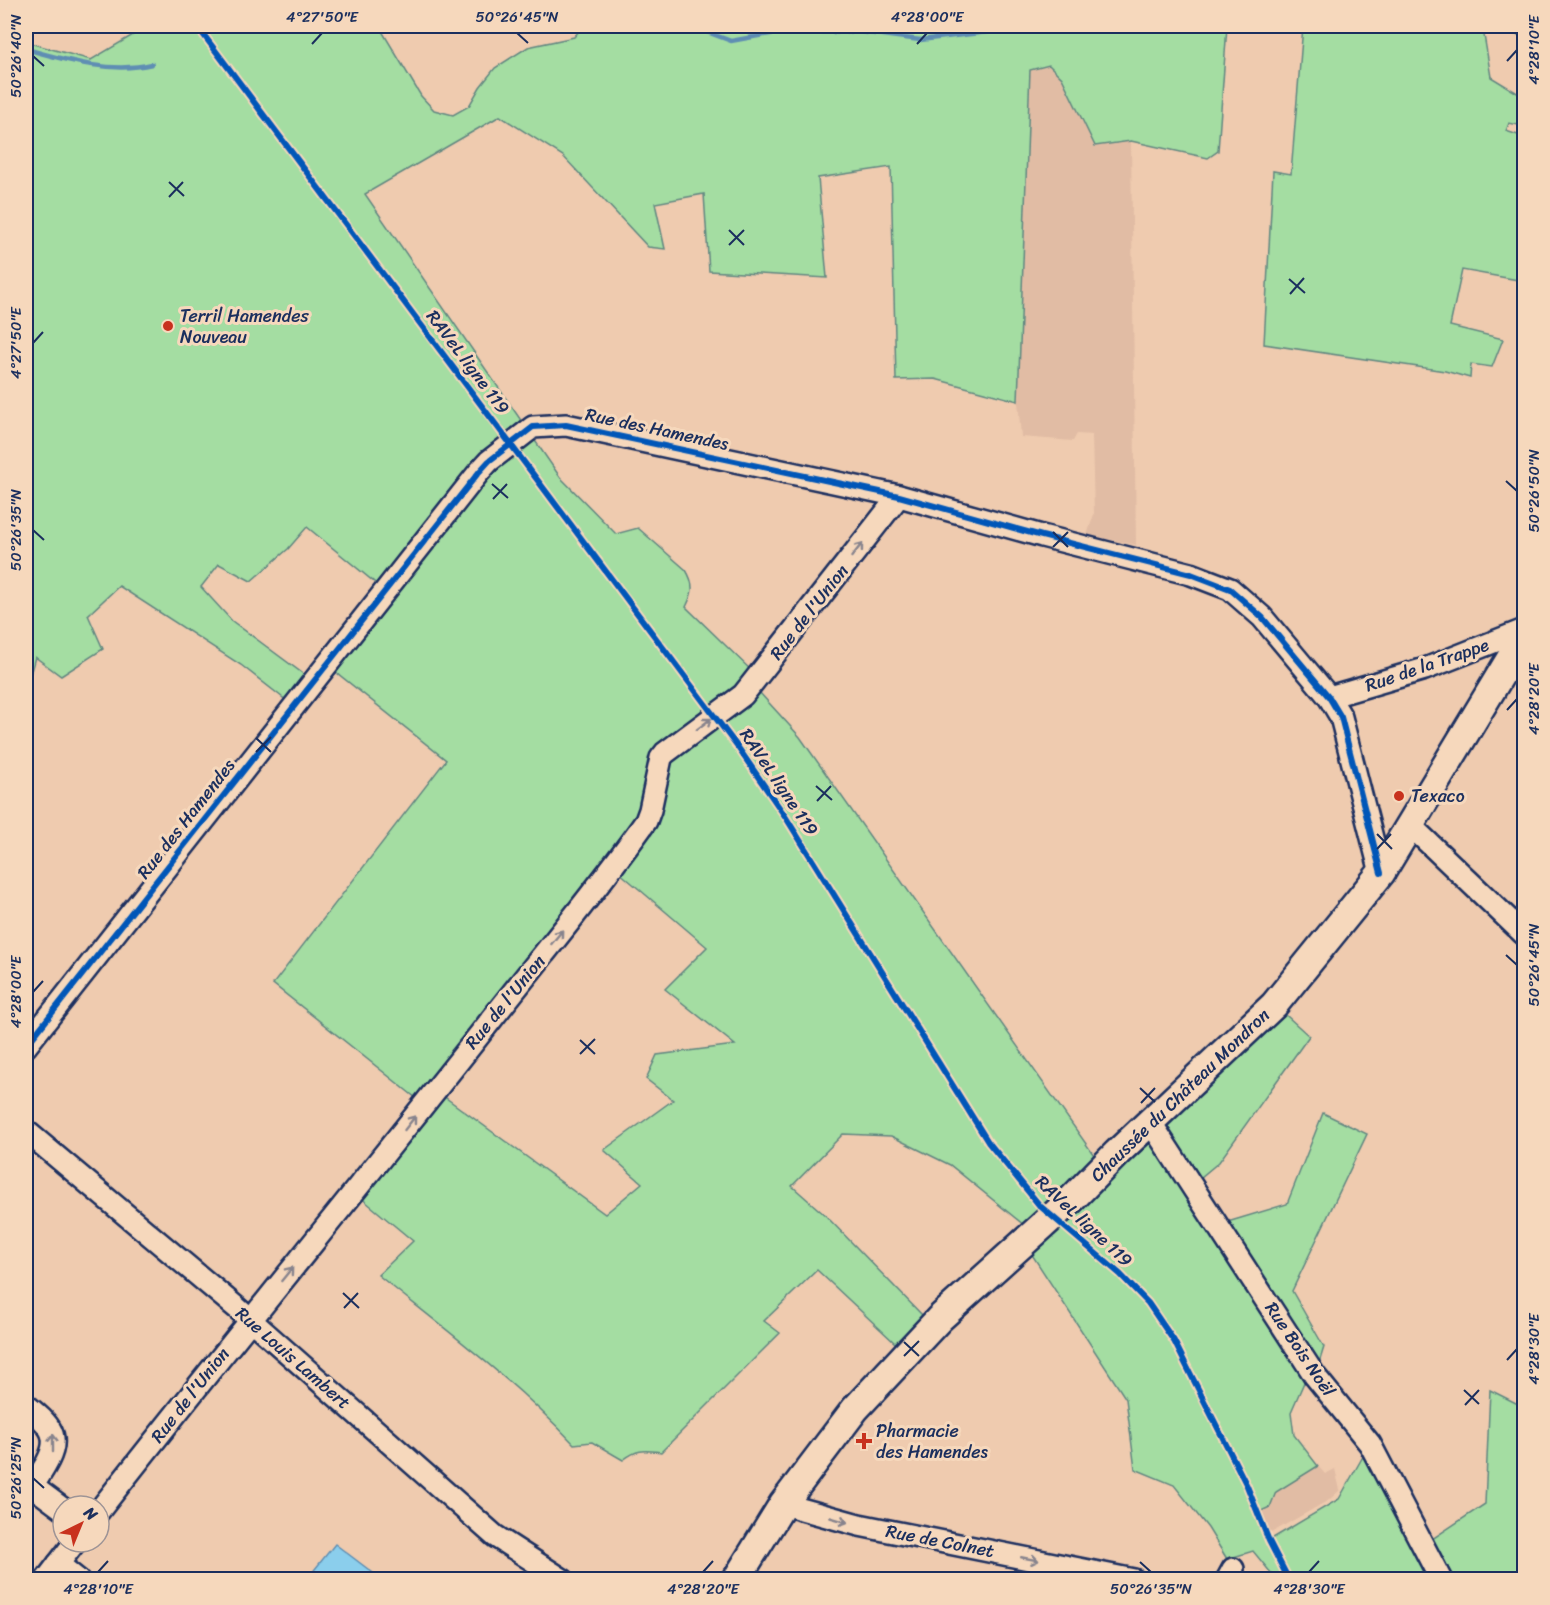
<svg xmlns="http://www.w3.org/2000/svg" width="1550" height="1605" font-family="Sriracha,sans-serif">
<style>
.built{fill:#e1bca4}
.green{fill:#a4dda2;stroke:#608680;stroke-width:1.5}
.water{fill:#8bceec;stroke:#5e8eb3;stroke-width:1.5}
.lines{fill:none;stroke-linecap:round;stroke-linejoin:round}
.stream{stroke:#5e8eb3;stroke-width:4.5}
.minor-casing{stroke:#1b2f5e;stroke-width:26}
.major-casing{stroke:#1b2f5e;stroke-width:32}
.minor{stroke:#f6d8bc;stroke-width:21}
.major{stroke:#f6d8bc;stroke-width:27}
.cycleway-casing{stroke:#f6d8bc;stroke-width:10}
.cycleway{stroke:#0057b8;stroke-width:6}
.oneway{stroke:#88848d}
.ticks{fill:none;stroke:#1b2f5e;stroke-width:2}
.poi-dot{fill:#c8321e;stroke:#f6d8bc;stroke-width:2}
.labels{text-anchor:middle;stroke-width:6;stroke-linejoin:round;paint-order:stroke}
.poi-label{font-size:18px;fill:#1b2f5e;stroke:#f6d8bc;text-anchor:start}
.street-label{font-size:18px;fill:#1b2f5e;stroke:#f6d8bc}
.neatline{fill:none;stroke:#1b2f5e;stroke-width:2}
.ticks-label{font-size:15px;text-anchor:middle;fill:#1b2f5e}
</style>
<rect width="100%" height="100%" fill="#efcbaf"/>
<filter id="ink" filterUnits="userSpaceOnUse"><feTurbulence type="fractalNoise" baseFrequency=".0167" numOctaves="2"/><feDisplacementMap in="SourceGraphic" scale="12" xChannelSelector="R" yChannelSelector="G"/><feConvolveMatrix kernelMatrix="1 2 1 2 8 2 1 2 1" color-interpolation-filters="sRGB"/></filter>
<g filter="url(#ink)">
<g class="built">
<polygon points="1049,65 1062,78 1095,146 1131,141 1136,545 1087,535 1094,514 1092,435 1077,434 1073,441 1021,437 1018,401 1030,70"/>
<polygon points="1318,1466 1325,1474 1335,1469 1340,1490 1329,1500 1269,1534 1259,1512 1270,1507 1275,1492"/>
</g>
<g class="green">
<path d="M148,26h94l2,2 6,-2h129l42,70 13,14 19,5 16,-9 11,-19 15,-19 33,-21 46,-10 9,-11h644l-9,125 -10,7 -77,-17 -36,5 -33,-68 -13,-13 -19,5 -12,331 -83,-22 -39,1 -5,-213 -73,11 9,100 -118,-7 -5,-77 -49,9 10,46 -17,-2 -85,-91 -63,-40 -135,78 195,283 56,57 22,-6 48,42c9,15 7,23 0,37l68,66 -5,8 51,56 303,431 -79,57 -74,-60 -59,-29 -48,-2 -51,52 34,30 98,101 -29,26 -78,-73 -53,51 16,12 -119,119c-18,-2 -24,-3 -38,8l-31,-18 -18,2c-59,-63 -129,-115 -196,-169l35,-34 -59,-49 81,-102 170,124 37,-31 -38,-33 69,-50 -27,-21 11,-24 78,-10 -70,-56 42,-42 -88,-75 -198,230 -148,-118 173,-224 -119,-95 53,-78 -73,-60 -19,22 -37,32 -32,-17 -18,23 31,34 74,55 -19,25 -46,-36 -122,-79 -31,29 15,34 -42,27 -26,-19 -7,25 -2,2v-642l65,18z"/>
<polygon points="1303,26 1524,26 1524,36 1483,29 1491,77 1524,97 1524,126 1509,123 1506,131 1524,137 1524,281 1462,270 1450,326 1503,339 1492,367 1471,364 1470,378 1445,371 1264,344 1273,171 1291,174"/>
<polygon points="1277,1007 1309,1036 1219,1162 1195,1182 1167,1129 1173,1114"/>
<polygon points="1323,1113 1367,1134 1292,1291 1324,1347 1315,1376 1221,1224 1287,1204"/>
<polygon points="1159,1136 1305,1380 1291,1412 1294,1435 1318,1466 1276,1492 1270,1507 1259,1512 1268,1541 1339,1499 1370,1444 1441,1579 1276,1579 1253,1551 1227,1559 1208,1528 1174,1485 1135,1469 1126,1399 1027,1247"/>
<polygon points="1490,1390 1524,1407 1524,1579 1448,1579 1432,1539 1485,1504"/>
</g>
<polygon class="water" points="335,1544 381,1579 307,1579"/>
<g class="lines">
<g class="stream">
<polyline points="691,26 731,41 781,32 860,32 920,40 1022,28"/>
<path d="M26,49c40,11 84,25 126,15"/>
</g>
<defs>
<g id="minor">
<polyline points="1329,697 1425,669 1524,630"/>
<polyline points="1411,826 1524,934"/>
<polyline points="26,1046 479,472 489,461 533,427 566,425 899,496 1042,536 1191,574 1230,589 1262,617 1329,697 1341,717 1381,873"/>
<polyline points="1151,1123 1315,1376 1370,1444 1441,1580"/>
<polyline points="26,1131 237,1308 495,1536 563,1580"/>
<path d="M26,1405c24,20 37,31 19,61 -6,10 -11,19 -19,27"/>
<polyline points="32,1486 63,1509"/>
<polyline points="783,1504 859,1525 1134,1580"/>
<path d="M99,1511c127,-162 258,-321 385,-482 54,-69 111,-136 162,-208l4,-11 11,-52 4,-5 78,-58 156,-199"/>
<polyline points="58,1564 78,1580"/>
<polyline points="46,1580 75,1542"/>
<polyline points="1227,1580 1233,1569"/>
</g>
<polyline id="major" points="736,1580 783,1504 855,1409 940,1318 1072,1199 1117,1153 1274,1005 1381,873 1524,636"/>
</defs>
<use href="#minor" class="minor-casing"/>
<use href="#major" class="major-casing"/>
<use href="#minor" class="minor"/>
<use href="#major" class="major"/>
<defs>
<g id="cycleway">
<polyline points="197,26 739,749 785,816 988,1142 1040,1206 1120,1274 1148,1303 1174,1341 1247,1486 1269,1541 1289,1580"/>
<polyline points="26,1046 479,472 489,461 533,427 566,425 899,496 1042,536 1191,574 1230,589 1262,617 1329,697 1341,717 1381,873"/>
</g>
</defs>
<use href="#cycleway" class="cycleway-casing"/>
<use href="#cycleway" class="cycleway"/>
</g>
<defs><path id="oneway-shaft" d="M-6 0H5M1.5-3L5.5 0L1.5 3" fill="none" stroke-width="1.6" stroke-linecap="round" stroke-linejoin="round" transform="scale(1.5)"/></defs>
<g class="oneway">
<use href="#oneway-shaft" transform="translate(857 550) rotate(-52)"/>
<use href="#oneway-shaft" transform="translate(704 724) rotate(-37)"/>
<use href="#oneway-shaft" transform="translate(557 937) rotate(-51)"/>
<use href="#oneway-shaft" transform="translate(410 1123) rotate(-52)"/>
<use href="#oneway-shaft" transform="translate(287 1274) rotate(-51)"/>
<use href="#oneway-shaft" transform="translate(53 1443) rotate(-90)"/>
<use href="#oneway-shaft" transform="translate(839 1520) rotate(16)"/>
<use href="#oneway-shaft" transform="translate(1030 1559) rotate(11)"/>
</g>
</g>
<path class="ticks" d="M517,33l11,10M312,44l10,-11M917,44l10,-11M33,56l11,10M1507,61l10,-11M169,182l15,14M169,197l14,-15M729,230l15,15M729,245l15,-15M1289,279l16,14M1290,294l14,-16M33,343l10,-11M1506,481l11,10M492,484l16,14M493,499l14,-15M33,530l11,10M1053,532l15,15M1053,547l15,-15M1507,710l10,-11M256,738l15,14M256,752l15,-15M816,786l16,14M817,801l14,-15M1377,834l15,15M1377,849l14,-15M1506,955l11,10M33,992l10,-11M580,1040l15,14M580,1054l15,-15M1140,1088l15,14M1141,1103l14,-15M343,1293l16,15M344,1308l14,-15M904,1342l15,14M904,1356l15,-15M1507,1360l10,-11M1464,1390l15,14M1465,1405l14,-15M33,1478l11,10M1140,1562l11,10M98,1572l10,-11M703,1572l10,-11M1309,1572l10,-11"/>
<g class="poi-dot">
<circle cx="168" cy="326" r="6"/>
<circle cx="1399" cy="796" r="6"/>
<path d="M861 1432h6v6h6v6h-6v6h-6v-6h-6v-6h6z"/>
</g>
<g class="labels">
<g class="poi-label">
<text x="180" y="322">Terril Hamendes<tspan x="180" dy="21">Nouveau</tspan></text>
<text x="1411" y="802">Texaco</text>
<text x="876" y="1437">Pharmacie<tspan x="876" dy="21">des Hamendes</tspan></text>
</g>
<g class="street-label">
<text transform="translate(468 362) rotate(53)" y="6">RAVeL ligne 119</text>
<text transform="translate(657 429) rotate(12)" y="6">Rue des Hamendes</text>
<text transform="translate(809 612) rotate(-52)" y="6">Rue de l'Union</text>
<text transform="translate(1427 665) rotate(-19)" y="6">Rue de la Trappe</text>
<text transform="translate(779 782) rotate(56)" y="6">RAVeL ligne 119</text>
<text transform="translate(186 819) rotate(-52)" y="6">Rue des Hamendes</text>
<text transform="translate(505 1002) rotate(-51)" y="6">Rue de l'Union</text>
<text transform="translate(1180 1095) rotate(-44)" y="6">Chaussée du Château Mondron</text>
<text transform="translate(1084 1221) rotate(43)" y="6">RAVeL ligne 119</text>
<text transform="translate(1300 1349) rotate(56)" y="6">Rue Bois Noël</text>
<text transform="translate(293 1358) rotate(41)" y="6">Rue Louis Lambert</text>
<text transform="translate(190 1395) rotate(-52)" y="6">Rue de l'Union</text>
<text transform="translate(940 1541) rotate(11)" y="6">Rue de Colnet</text>
</g>
</g>
<rect width="1550" height="1605" fill="none" stroke="#f6d8bc" stroke-width="66"/>
<g transform="translate(81 1524) rotate(43)"><circle r="28" fill="#f6d8bc" stroke="#9e9496" stroke-width="1.5"/>
<path d="M0-4.5L10 22L0 15L-10 22Z" fill="#c8321e"/>
<text y="-9" font-size="16" font-weight="bold" text-anchor="middle" fill="#1b2f5e">N</text>
</g>
<rect x="33" y="33" width="1484" height="1539" class="neatline"/>
<g class="ticks-label">
<text x="322" y="22">4°27'50"E</text>
<text x="517" y="22">50°26'45"N</text>
<text x="927" y="22">4°28'00"E</text>
<text transform="translate(1534 50) rotate(-90)" y="5">4°28'10"E</text>
<text transform="translate(16 56) rotate(-90)" y="5">50°26'40"N</text>
<text transform="translate(16 343) rotate(-90)" y="5">4°27'50"E</text>
<text transform="translate(1534 491) rotate(-90)" y="5">50°26'50"N</text>
<text transform="translate(16 530) rotate(-90)" y="5">50°26'35"N</text>
<text transform="translate(1534 699) rotate(-90)" y="5">4°28'20"E</text>
<text transform="translate(1534 965) rotate(-90)" y="5">50°26'45"N</text>
<text transform="translate(16 992) rotate(-90)" y="5">4°28'00"E</text>
<text transform="translate(1534 1349) rotate(-90)" y="5">4°28'30"E</text>
<text transform="translate(16 1478) rotate(-90)" y="5">50°26'25"N</text>
<text x="98" y="1594">4°28'10"E</text>
<text x="703" y="1594">4°28'20"E</text>
<text x="1151" y="1594">50°26'35"N</text>
<text x="1309" y="1594">4°28'30"E</text>
</g>
</svg>
